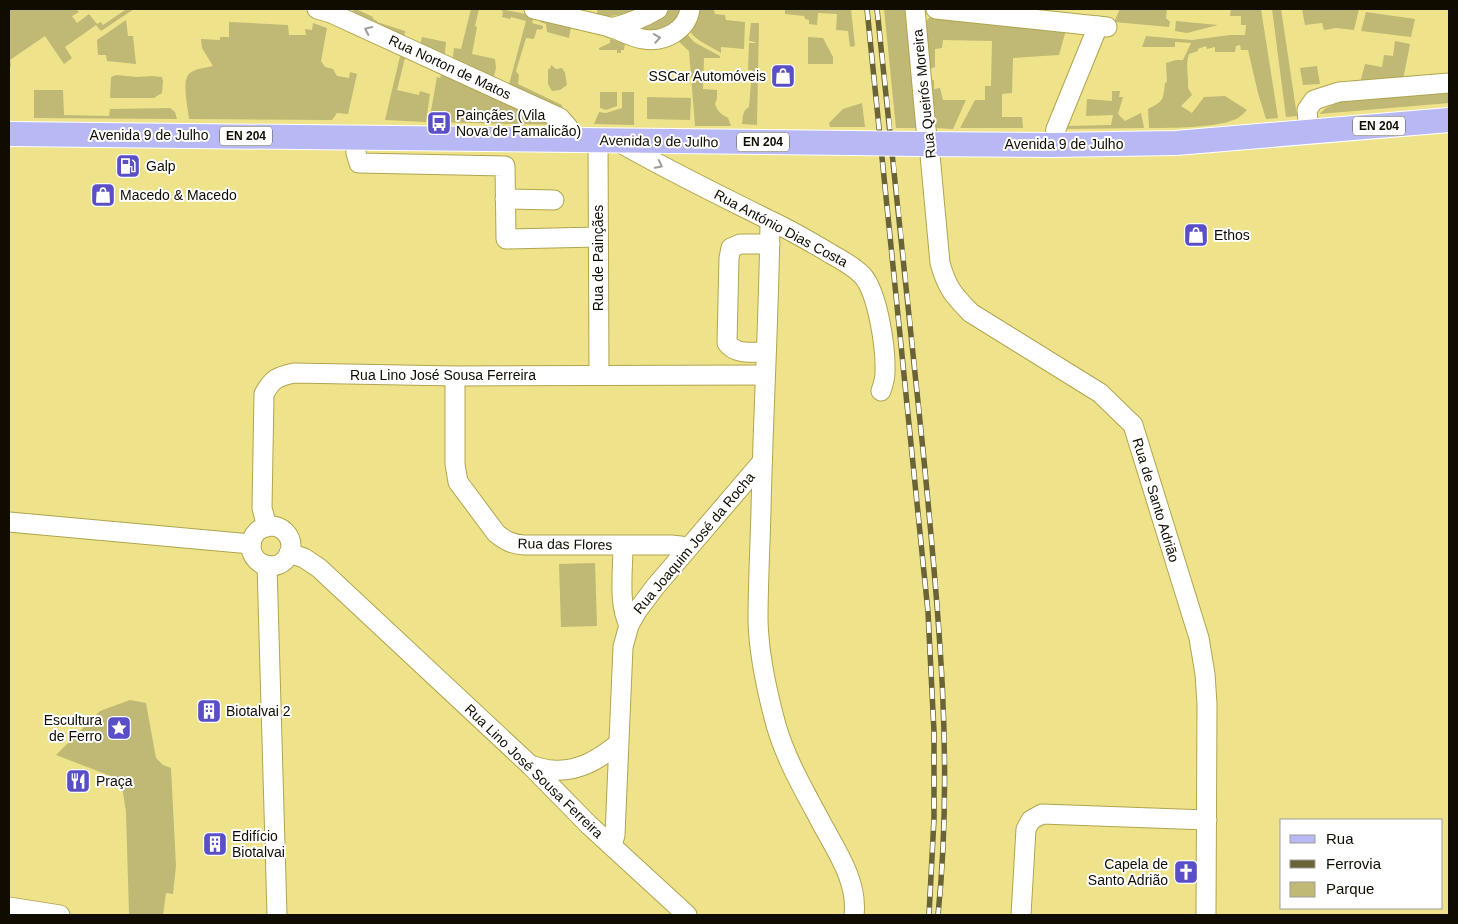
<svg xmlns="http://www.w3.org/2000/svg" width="1458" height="924" font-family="Arial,sans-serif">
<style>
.green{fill:#c0b875}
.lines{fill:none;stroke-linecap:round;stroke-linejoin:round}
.minor-casing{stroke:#b0a54e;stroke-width:21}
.major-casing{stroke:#fff;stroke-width:26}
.minor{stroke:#fff;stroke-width:19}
.major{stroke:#b8b8f4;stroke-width:24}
.rail-casing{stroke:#6a6338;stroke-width:5.5}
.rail{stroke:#fff;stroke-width:4;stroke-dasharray:11;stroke-linecap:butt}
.major-bridge-casing{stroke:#fff;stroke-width:26;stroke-linecap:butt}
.major-bridge{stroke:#b8b8f4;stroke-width:24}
.oneway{stroke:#9f9e99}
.labels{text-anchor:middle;stroke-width:4;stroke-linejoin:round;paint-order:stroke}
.shield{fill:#fff;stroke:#58554c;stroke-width:1}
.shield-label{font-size:12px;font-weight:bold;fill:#100c00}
.street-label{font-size:14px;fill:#100c00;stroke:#fff}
.poi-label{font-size:14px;fill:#100c00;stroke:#fff;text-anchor:start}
</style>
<rect width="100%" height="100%" fill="#eee38b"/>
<g class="green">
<polygon points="9,9 76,9 79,12 72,16 77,23 89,14 97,24 101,22 103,25 125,10 124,9 134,9 101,31 96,25 65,47 72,58 64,64 45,36 10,60 11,66 9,68"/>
<polygon points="356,9 373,17 373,19 377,21 377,22 405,31 404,39 348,13"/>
<polygon points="471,9 479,9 475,26 477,27 472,54 495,59 496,68 493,81 455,61 453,56 454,48 461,49"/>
<polygon points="500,9 531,15 534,16 532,23 543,26 543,28 541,30 537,29 534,39 526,38 516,71 519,75 518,84 562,105 563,114 508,88 526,21 511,17 510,19 502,17 503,11 500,10"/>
<path d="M598,9h45c-16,5 -30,8 -47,7z"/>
<path d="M667,9h15c-3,11 -15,22 -27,23 -4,0 -8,-1 -12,-1l-1,-4z"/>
<polygon points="773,9 851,9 855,46 850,47 848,31 836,30 837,14 818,13 817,25 809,24 809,20 805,19 804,16 785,14 785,10"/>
<polygon points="884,9 906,9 913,79 916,128 896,128"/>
<polygon points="1120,9 1167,9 1166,18 1170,22 1169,27 1114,22"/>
<path d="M1231,9h30l17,109 -12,1 -8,-26 -10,-43h-7l-1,-5 -4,1 -1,6h-20v-5l-8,2 -1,-3 -8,3v2l-9,3c-4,11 0,23 -1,34l4,7 -11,11 11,7 12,-16 21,-1 22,14c-3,3 -6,6 -9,8 -18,10 -68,10 -89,10l-1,-19c16,-8 15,-9 17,-26l2,-1 -1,-19 10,-3h7l8,-17 -16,-1v5h-33l4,-11 46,4 38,-5h15l1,-10h-5v-9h-11z"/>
<polygon points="1272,9 1281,9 1297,116 1286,117"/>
<polygon points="1302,9 1359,9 1354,30 1336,28 1324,30 1322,23 1305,25"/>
<path d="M699,10h15l1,4 10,1 1,5 19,2 -1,27 -23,-2v6c-11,-7 -22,-11 -30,-20l7,-15z"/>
<polygon points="1366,12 1415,19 1411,37 1361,31"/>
<polygon points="931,16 1066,30 1059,55 1013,58 1012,93 1002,94 1002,117 1022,117 1023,128 960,128 975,100 985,100 985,86 991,86 992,41 943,40 942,48 935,49 935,67 928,70 925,27 927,20"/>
<polygon points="540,18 571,27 569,38 547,32 546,24 540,22"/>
<polygon points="126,20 128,36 133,36 136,64 107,61 106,55 98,55 97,40"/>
<polygon points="1176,21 1218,25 1187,33 1175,31"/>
<path d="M229,22l59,3 1,10h17l-1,-6 7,1 1,-7 14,5 -6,33 4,6 8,2 4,7 12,2 1,-6 7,2 -9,40 -11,-1 -5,7 -143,-1c-1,-11 -8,-40 1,-46 7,-5 15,-5 23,-7l-11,-18 -1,-9 19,1v-3h9z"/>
<path d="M751,23h8l-2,102 -15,-1c1,-7 0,-13 7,-17l3,-37h-4l1,-27h7l-1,-1 -6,-1z"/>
<path d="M688,35l6,7 26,14v2h-16l-1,31 14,1v8l-2,6c3,8 6,10 13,14l3,8h-36l-6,-75 -11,-10z"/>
<polygon points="422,37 446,42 445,53 443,55 420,46"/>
<polygon points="808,37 823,38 833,57 833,64 808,64"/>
<polygon points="610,39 625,43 624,50 621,50 621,53 617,53 617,50 599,50 599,48 610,43"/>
<polygon points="1395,41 1410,44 1403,80 1360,83 1365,64 1382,67 1384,55 1393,56"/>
<polygon points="401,52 406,54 397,90 419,95 420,91 430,94 426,122 385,120"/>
<polygon points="551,65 556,69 562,68 565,73 567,85 560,90 552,91 548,84 548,69 550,69"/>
<polygon points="1317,66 1320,84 1303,85 1300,68"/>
<polygon points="443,71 558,125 429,122 437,77 440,78"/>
<polygon points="116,75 137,77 151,76 162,77 163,81 162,93 154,98 110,98 111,77"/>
<polygon points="934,80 934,89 940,88 943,100 966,100 953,129 936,128 933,126 929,81"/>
<polygon points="34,90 63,90 64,115 109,116 110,109 170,108 175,112 177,119 34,118"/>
<polygon points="1112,91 1120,91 1119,97 1123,97 1118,114 1125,121 1141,113 1144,128 1065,129 1066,126 1111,125 1113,115 1086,116 1087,99 1112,101"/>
<polygon points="1449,91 1449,103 1319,114 1326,108 1342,101"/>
<polygon points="600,92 617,92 617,106 606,110 600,108"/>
<polygon points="622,92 634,92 634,125 594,124 599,112 606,113 622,108"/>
<polygon points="647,97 691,98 690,120 647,119"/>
<polygon points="862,103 865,127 830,127 829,123 843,109"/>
<polygon points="595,563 597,626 561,627 559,564"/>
<polygon points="130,700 146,703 156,758 163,765 171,768 176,866 173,894 166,893 163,915 129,914 126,812 121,780 56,755 100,711"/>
</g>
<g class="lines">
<defs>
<g id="minor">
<polyline points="317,9 331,13 560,118 568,127 569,140"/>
<path d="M534,9c25,6 51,12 76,18 11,4 21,10 33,12 21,4 44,-9 47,-30"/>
<path d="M915,9l11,120 3,15 11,119c7,25 14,33 31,50l129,80 33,32 66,213 6,36 2,30 -1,211"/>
<polyline points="936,9 1107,27"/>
<path d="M611,28c17,-4 32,-10 47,-19"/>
<polyline points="1309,132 1307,110 1314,100 1339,92 1449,83"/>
<polyline points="355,137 356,153 359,163 505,166 506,239 598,237"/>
<polyline points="598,140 599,375"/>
<path d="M617,141c50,29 102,54 154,80 21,10 40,21 60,33 11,6 22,12 31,21 16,17 24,74 23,98 0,6 -2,12 -4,18"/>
<polyline points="1053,145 1056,129 1098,26"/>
<polyline points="505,199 554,200"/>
<path d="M770,221c-1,97 -7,193 -9,290 -1,37 -3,74 -3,110 1,35 9,71 18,104 10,35 29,67 46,99 15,28 36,58 32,91"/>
<path d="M766,352c-14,0 -30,3 -39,-9l2,-85 2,-10 9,-4h30"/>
<path d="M455,376v88l3,18 38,51c9,8 16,11 28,12h147l10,1 5,3"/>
<polyline points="9,522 251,544"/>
<circle cx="271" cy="546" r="20"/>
<path d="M267,527l-5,-19 2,-114c9,-16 13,-17 30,-21l161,3 310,-1"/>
<polyline points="289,553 304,558 319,568 530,765 589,825 687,915"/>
<polyline points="267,565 277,915"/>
<polyline points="629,625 637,611 655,587 762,462"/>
<path d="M530,765c7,2 15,5 23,5 26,2 46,-11 65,-26"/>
<path d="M612,846l3,-11 8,-188 6,-22c-11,-21 -6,-55 -6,-79"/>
<polyline points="9,907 60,915"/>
<polyline points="1021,915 1026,829 1031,820 1042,814 1207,820"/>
</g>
<g id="major">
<polyline points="9,134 852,143"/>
<polyline points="918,144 1053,145 1176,143 1449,120"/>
</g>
</defs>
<use href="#minor" class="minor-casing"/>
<use href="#major" class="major-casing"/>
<use href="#minor" class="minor"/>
<use href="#major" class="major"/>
<defs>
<g id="rail">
<polyline points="867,9 928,612 934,732 934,818 929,915"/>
<path d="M877,9c16,147 31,294 46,441 15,155 31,310 15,465"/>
</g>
</defs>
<use href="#rail" class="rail-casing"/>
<use href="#rail" class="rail"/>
<defs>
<polyline id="major-bridge" points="852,143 918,144"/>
</defs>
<use href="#major-bridge" class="major-bridge-casing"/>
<use href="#major-bridge" class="major-bridge"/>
</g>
<defs><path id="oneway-chevron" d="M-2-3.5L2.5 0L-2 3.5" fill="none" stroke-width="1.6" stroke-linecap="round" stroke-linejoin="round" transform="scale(1.25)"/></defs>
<g class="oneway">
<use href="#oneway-chevron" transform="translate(368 30) rotate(-155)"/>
<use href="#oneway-chevron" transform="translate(657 38) rotate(-9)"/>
<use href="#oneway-chevron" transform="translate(659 165) rotate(27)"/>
</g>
<defs>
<symbol id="shop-square" viewBox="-11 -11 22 22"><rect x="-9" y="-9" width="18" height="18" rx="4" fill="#5a4fc7" stroke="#fff"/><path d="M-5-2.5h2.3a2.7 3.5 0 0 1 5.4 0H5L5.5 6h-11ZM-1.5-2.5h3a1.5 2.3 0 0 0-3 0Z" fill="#fff"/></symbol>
<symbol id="bus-square" viewBox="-11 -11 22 22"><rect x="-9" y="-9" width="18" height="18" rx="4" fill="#5a4fc7" stroke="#fff"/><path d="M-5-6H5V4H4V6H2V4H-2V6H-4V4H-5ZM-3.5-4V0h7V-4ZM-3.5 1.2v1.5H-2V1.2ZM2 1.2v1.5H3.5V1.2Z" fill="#fff"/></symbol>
<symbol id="fuel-square" viewBox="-11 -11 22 22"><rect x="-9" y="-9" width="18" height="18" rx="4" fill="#5a4fc7" stroke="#fff"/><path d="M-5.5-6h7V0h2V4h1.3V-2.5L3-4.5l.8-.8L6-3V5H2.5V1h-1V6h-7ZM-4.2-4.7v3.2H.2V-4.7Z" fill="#fff"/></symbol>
<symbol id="building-square" viewBox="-11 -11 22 22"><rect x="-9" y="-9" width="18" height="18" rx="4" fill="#5a4fc7" stroke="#fff"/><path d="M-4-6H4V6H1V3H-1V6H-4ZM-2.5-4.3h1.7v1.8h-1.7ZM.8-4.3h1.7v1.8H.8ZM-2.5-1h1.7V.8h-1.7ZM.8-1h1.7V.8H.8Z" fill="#fff"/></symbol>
<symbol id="sight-square" viewBox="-11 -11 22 22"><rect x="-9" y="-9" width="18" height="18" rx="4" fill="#5a4fc7" stroke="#fff"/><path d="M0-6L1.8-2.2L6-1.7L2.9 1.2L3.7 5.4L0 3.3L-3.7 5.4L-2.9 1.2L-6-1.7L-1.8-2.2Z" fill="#fff"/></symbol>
<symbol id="restaurant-square" viewBox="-11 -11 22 22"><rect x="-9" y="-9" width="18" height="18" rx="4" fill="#5a4fc7" stroke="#fff"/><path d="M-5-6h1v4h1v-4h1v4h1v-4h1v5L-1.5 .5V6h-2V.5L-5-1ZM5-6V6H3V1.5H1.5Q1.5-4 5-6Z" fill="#fff"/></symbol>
<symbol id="church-square" viewBox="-11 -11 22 22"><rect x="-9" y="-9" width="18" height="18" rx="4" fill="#5a4fc7" stroke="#fff"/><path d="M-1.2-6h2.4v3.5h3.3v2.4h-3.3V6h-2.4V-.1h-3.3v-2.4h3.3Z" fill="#fff"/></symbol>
</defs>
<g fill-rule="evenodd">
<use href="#shop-square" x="769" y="62" width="28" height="28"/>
<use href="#bus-square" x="425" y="109" width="28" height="28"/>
<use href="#fuel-square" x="114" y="152" width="28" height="28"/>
<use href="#shop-square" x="89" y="181" width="28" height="28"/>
<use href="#shop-square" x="1182" y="221" width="28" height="28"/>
<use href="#building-square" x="195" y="697" width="28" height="28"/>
<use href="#sight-square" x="105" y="714" width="28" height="28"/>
<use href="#restaurant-square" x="64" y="767" width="28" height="28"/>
<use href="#building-square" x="201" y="830" width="28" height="28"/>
<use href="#church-square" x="1172" y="858" width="28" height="28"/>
</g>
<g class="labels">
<g class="shield">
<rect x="1353" y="116.5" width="52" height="19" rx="4"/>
<rect x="220" y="126.5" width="52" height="19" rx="4"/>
<rect x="737" y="132.5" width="52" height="19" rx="4"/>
</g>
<g class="shield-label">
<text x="1379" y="130">EN 204</text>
<text x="246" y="140">EN 204</text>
<text x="763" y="146">EN 204</text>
</g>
<g class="street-label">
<text transform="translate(450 67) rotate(25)" y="5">Rua Norton de Matos</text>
<text transform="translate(924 94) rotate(-96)" y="5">Rua Queirós Moreira</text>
<text x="149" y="140">Avenida 9 de Julho</text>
<text transform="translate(659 141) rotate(1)" y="5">Avenida 9 de Julho</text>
<text x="1064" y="149">Avenida 9 de Julho</text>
<text transform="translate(781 228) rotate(28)" y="5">Rua António Dias Costa</text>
<text transform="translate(598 258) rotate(-90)" y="5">Rua de Painçães</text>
<text x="443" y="380">Rua Lino José Sousa Ferreira</text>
<text transform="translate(1156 500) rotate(73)" y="5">Rua de Santo Adrião</text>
<text transform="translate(694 543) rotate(-50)" y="5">Rua Joaquim José da Rocha</text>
<text transform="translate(565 544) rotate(1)" y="5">Rua das Flores</text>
<text transform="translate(534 771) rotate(44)" y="5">Rua Lino José Sousa Ferreira</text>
</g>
<g class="poi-label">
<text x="766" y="81" text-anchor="end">SSCar Automóveis</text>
<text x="456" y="120">Painçães (Vila<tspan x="456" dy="16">Nova de Famalicão)</tspan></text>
<text x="146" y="171">Galp</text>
<text x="120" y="200">Macedo &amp; Macedo</text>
<text x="1214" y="240">Ethos</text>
<text x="226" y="716">Biotalvai 2</text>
<text x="102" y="725" text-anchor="end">Escultura<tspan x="102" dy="16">de Ferro</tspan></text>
<text x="96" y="786">Praça</text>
<text x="232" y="841">Edifício<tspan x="232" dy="16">Biotalvai</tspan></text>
<text x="1168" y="869" text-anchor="end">Capela de<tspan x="1168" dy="16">Santo Adrião</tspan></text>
</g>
</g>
<rect width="1458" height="924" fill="none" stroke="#100c00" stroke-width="20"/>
<rect x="1280" y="819" width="162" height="90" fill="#ffffff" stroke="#9f9e99"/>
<rect x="1290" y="835" width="25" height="8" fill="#b8b8f4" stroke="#9f9e99"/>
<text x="1326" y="844" font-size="15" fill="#100c00">Rua</text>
<rect x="1290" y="860" width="25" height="8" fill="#6a6338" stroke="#9f9e99"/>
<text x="1326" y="869" font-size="15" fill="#100c00">Ferrovia</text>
<rect x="1290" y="882" width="25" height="15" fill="#c0b875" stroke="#9f9e99"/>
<text x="1326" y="894" font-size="15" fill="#100c00">Parque</text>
</svg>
